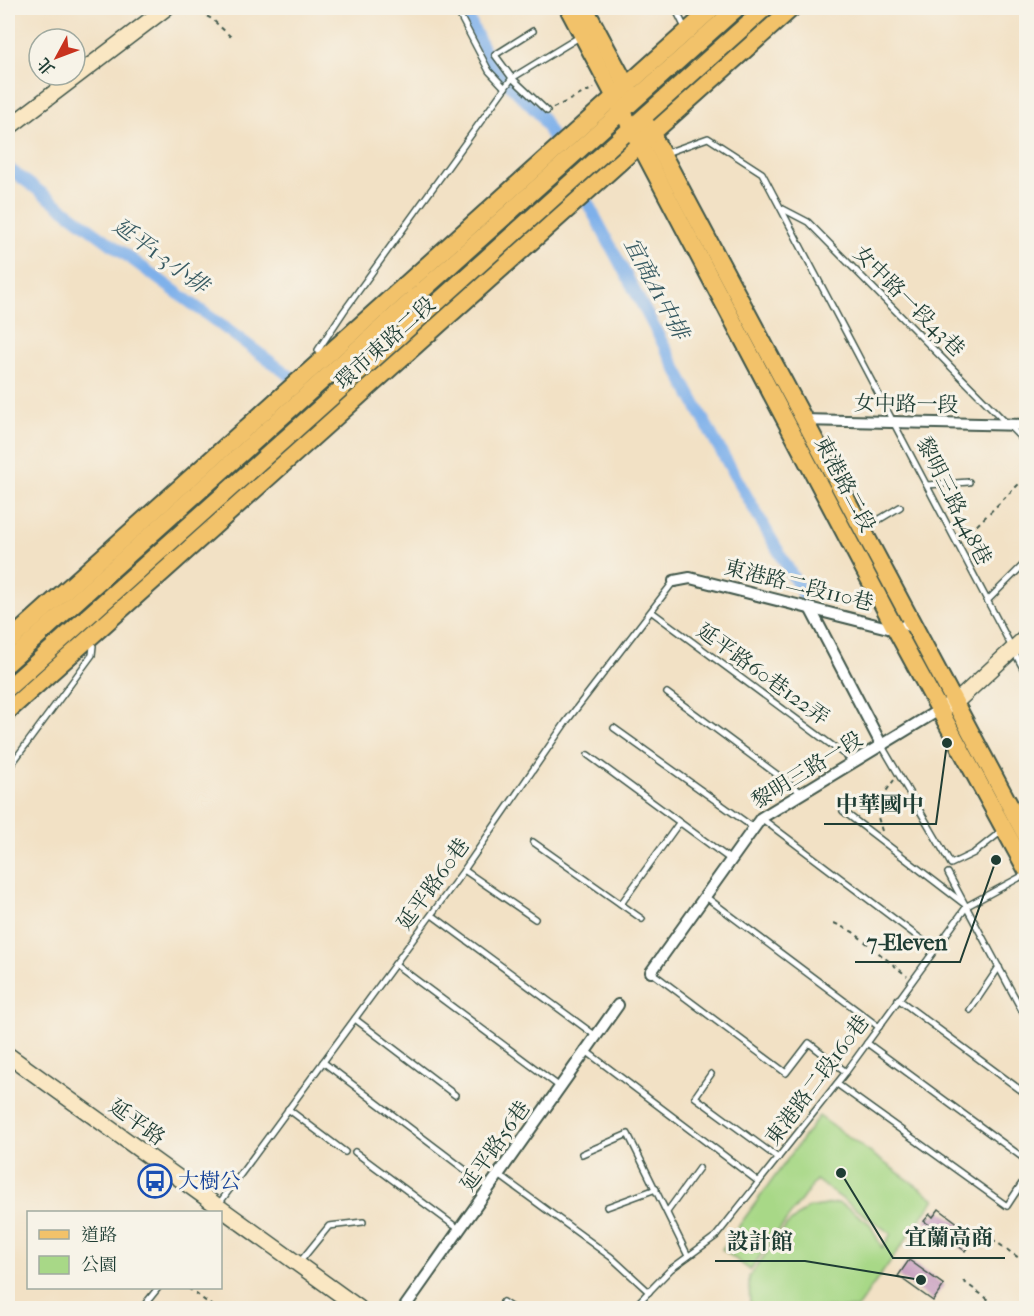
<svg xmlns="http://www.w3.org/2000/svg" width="1034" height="1316" font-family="'IM FELL French Canon','Noto Serif TC',serif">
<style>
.green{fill:#a8d887;stroke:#648a5e;stroke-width:1.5}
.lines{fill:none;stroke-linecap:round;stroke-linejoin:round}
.canal{stroke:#7eb0ea;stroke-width:12}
.building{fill:#c294bb}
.lane-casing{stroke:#3f564a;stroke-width:8}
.street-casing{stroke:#3f564a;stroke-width:14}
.secondary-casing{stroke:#3f564a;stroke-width:18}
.primary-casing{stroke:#3f564a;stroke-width:20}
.path{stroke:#3f564a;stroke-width:2;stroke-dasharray:4.5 4.5;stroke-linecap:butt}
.lane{stroke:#fff;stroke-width:5}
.street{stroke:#fff;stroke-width:10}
.secondary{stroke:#fae7c3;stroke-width:15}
.primary{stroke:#f2c26a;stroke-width:16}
.labels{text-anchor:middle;stroke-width:6;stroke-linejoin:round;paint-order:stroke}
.street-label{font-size:21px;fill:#1f3d34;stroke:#f7f3e8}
.transit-label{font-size:21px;fill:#164399;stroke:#f7f3e8;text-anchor:start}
.water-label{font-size:22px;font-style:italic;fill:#375a62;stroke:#f7f3e8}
.leader{fill:none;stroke:#1f3d34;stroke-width:2}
.callout-dot{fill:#1f3d34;stroke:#f7f3e8;stroke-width:2}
.callout-label{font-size:22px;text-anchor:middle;font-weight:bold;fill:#1f3d34;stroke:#f7f3e8;stroke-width:6;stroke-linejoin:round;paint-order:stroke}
</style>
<rect width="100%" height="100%" fill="#f7f3e8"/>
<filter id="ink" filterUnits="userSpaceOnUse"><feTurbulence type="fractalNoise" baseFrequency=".0167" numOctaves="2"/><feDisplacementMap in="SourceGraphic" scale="12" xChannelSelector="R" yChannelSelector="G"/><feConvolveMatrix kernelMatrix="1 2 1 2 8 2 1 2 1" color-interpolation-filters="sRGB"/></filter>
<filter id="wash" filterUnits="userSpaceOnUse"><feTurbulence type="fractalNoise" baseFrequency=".008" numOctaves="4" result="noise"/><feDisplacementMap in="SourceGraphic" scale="24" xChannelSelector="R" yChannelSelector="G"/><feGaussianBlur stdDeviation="1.35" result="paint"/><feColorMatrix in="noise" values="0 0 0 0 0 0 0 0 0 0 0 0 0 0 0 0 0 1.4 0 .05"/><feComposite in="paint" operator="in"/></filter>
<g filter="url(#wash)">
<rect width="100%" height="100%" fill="#f2e1c5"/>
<polygon class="green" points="819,1116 935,1199 857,1308 750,1308 749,1277 787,1225 808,1208 838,1203 850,1209 870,1224 882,1248 891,1234 816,1180 750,1270 722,1249"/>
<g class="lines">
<g class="canal">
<polyline points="464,8 492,67 541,116 714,439 804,596"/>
<polyline points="8,168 290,376"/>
</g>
</g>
<g id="blocks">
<g class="building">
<polygon points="939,1209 975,1236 965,1251 924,1221 930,1214 933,1217"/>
<polygon points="909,1260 944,1285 933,1301 898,1276"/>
</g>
</g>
</g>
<g filter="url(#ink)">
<use href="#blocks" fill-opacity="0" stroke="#3f564a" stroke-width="1.5"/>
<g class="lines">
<defs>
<g id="lane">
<polyline points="456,8 489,71 505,88"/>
<polyline points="675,8 685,28"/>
<polyline points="533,31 495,55 512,78 581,36"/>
<polyline points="666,153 708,138 762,173 1026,674"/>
<polyline points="783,209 808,222 1026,443"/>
<polyline points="321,355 318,350 344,311 512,78 547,111"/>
<polyline points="927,485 969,482"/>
<polyline points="865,528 900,507"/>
<polyline points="988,600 1026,562"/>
<polyline points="652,612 853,761"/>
<polyline points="667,693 802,793"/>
<polyline points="614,728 754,828"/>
<polyline points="882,746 951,864 974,853 1003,830"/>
<polyline points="588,755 731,860"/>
<polyline points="8,769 92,655 93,646 90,641"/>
<polyline points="843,811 963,903"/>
<polyline points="761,818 934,949"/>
<polyline points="533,842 642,919"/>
<polyline points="464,870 535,919"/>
<polyline points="948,873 1026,1018"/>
<polyline points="706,897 879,1027"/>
<polyline points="621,904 679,823"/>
<polyline points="432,915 596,1036"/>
<polyline points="395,964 560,1087"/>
<polyline points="651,972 786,1073 809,1043 846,1072"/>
<polyline points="898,999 1026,1094"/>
<polyline points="970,1010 999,967"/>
<polyline points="355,1019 455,1095"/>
<polyline points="867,1043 1026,1160"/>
<polyline points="586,1051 759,1182"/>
<polyline points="323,1062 489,1188"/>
<polyline points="711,1074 695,1097 778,1158"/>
<polyline points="837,1084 1007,1206 1026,1177"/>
<polyline points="288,1109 345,1152"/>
<polyline points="355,1152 460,1230"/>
<polyline points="582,1154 628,1134 688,1256"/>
<polyline points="499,1175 611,1257 649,1292"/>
<polyline points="607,1207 656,1189"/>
<polyline points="213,1212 464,870 566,722 674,581"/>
<polyline points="667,1212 699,1168"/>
<polyline points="299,1263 329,1226 363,1222"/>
<polyline points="503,1302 512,1308"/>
<polyline points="142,1308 158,1288"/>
<polyline points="633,1308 671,1269 716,1236 846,1072 967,906 1026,874"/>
</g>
<g id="street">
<polyline points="802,420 1026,425"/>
<polyline points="674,581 690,578 896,630 912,622"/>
<polyline points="811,610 882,746"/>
<polyline points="651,972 761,818 939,710"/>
<polyline points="404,1308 618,1005"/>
</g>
<g id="secondary">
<polyline points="8,128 166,8"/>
<polyline points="945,707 955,703 1026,637"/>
<polyline points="8,1055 359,1308"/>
</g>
<g id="primary">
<polyline points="568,8 896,630 1026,869"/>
<polyline points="585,8 631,94"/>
<polyline points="647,125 1026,836"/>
<polyline points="8,642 713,8"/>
<polyline points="8,663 737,8"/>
<polyline points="8,688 765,8"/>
<polyline points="8,711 792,8"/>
</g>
</defs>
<use href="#lane" class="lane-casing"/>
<use href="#street" class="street-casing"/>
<use href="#secondary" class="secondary-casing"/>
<use href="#primary" class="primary-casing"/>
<g class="path">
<polyline points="191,8 212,19 231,37"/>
<polyline points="553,108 594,88"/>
<polyline points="964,538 1026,477"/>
<polyline points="882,831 875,807 894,780"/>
<polyline points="834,923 853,932 907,976"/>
<polyline points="992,1239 1026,1263"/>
<polyline points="963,1281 1000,1308"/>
<polyline points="188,1288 215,1308"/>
</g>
<use href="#lane" class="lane"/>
<use href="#street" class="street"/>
<use href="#secondary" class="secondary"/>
<use href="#primary" class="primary"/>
</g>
</g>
<defs>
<symbol id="bus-ring" viewBox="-11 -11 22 22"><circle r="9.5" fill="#f7f3e8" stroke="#1a4fb4" stroke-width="1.5"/><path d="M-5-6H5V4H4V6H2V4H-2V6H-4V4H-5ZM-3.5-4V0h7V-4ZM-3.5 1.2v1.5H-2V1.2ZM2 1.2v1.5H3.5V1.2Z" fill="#1a4fb4"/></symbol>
</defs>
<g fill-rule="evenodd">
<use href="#bus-ring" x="136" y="1162" width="38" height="38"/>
</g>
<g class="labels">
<g class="street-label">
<text transform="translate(909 301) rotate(45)" y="7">女中路一段43巷</text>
<text transform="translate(385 343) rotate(-42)" y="7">環市東路二段</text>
<text transform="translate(906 404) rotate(1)" y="7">女中路一段</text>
<text transform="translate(845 484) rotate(62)" y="7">東港路二段</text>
<text transform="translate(954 501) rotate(63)" y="7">黎明三路448巷</text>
<text transform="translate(799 585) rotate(14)" y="7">東港路二段110巷</text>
<text transform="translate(763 674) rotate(36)" y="7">延平路60巷122弄</text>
<text transform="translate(807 770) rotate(-32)" y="7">黎明三路一段</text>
<text transform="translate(433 884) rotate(-54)" y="7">延平路60巷</text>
<text transform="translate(817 1080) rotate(-53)" y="7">東港路二段160巷</text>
<text transform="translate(137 1122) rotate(36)" y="7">延平路</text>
<text transform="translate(495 1146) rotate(-55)" y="7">延平路56巷</text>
</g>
<g class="transit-label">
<text x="178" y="1188">大樹公</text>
</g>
<g class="water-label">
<text transform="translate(161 255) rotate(36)" y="8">延平1-3小排</text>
<text transform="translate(657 288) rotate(62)" y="8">宜商A1中排</text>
</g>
</g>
<path class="leader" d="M947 743L936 824H824M996 860L960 962H855M841 1173L893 1258H1005M921 1280L805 1261H715"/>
<g class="callout-dot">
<circle cx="947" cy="743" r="6"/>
<circle cx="996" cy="860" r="6"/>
<circle cx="841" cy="1173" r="6"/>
<circle cx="921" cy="1280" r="6"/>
</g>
<g class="callout-label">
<text x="880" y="812">中華國中</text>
<text x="907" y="950">7-Eleven</text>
<text x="949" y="1245">宜蘭高商</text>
<text x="760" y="1249">設計館</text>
</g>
<rect width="1034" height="1316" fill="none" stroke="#f7f3e8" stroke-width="30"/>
<rect x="27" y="1211" width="195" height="78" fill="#f7f3e8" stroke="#a1aaa0" stroke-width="1.5"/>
<rect x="39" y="1230" width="30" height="9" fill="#f2c26a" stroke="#a1aaa0" stroke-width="1.5"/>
<text x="81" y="1241" font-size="18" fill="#1f3d34">道路</text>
<rect x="39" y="1256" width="30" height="18" fill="#a8d887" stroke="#a1aaa0" stroke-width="1.5"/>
<text x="81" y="1271" font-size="18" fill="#1f3d34">公園</text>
<g transform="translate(57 57) rotate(229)"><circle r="28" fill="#f7f3e8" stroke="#a1aaa0" stroke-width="1.5"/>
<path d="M0-4.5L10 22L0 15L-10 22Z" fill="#c8321e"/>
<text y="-9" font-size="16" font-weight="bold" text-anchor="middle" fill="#1f3d34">北</text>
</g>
</svg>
